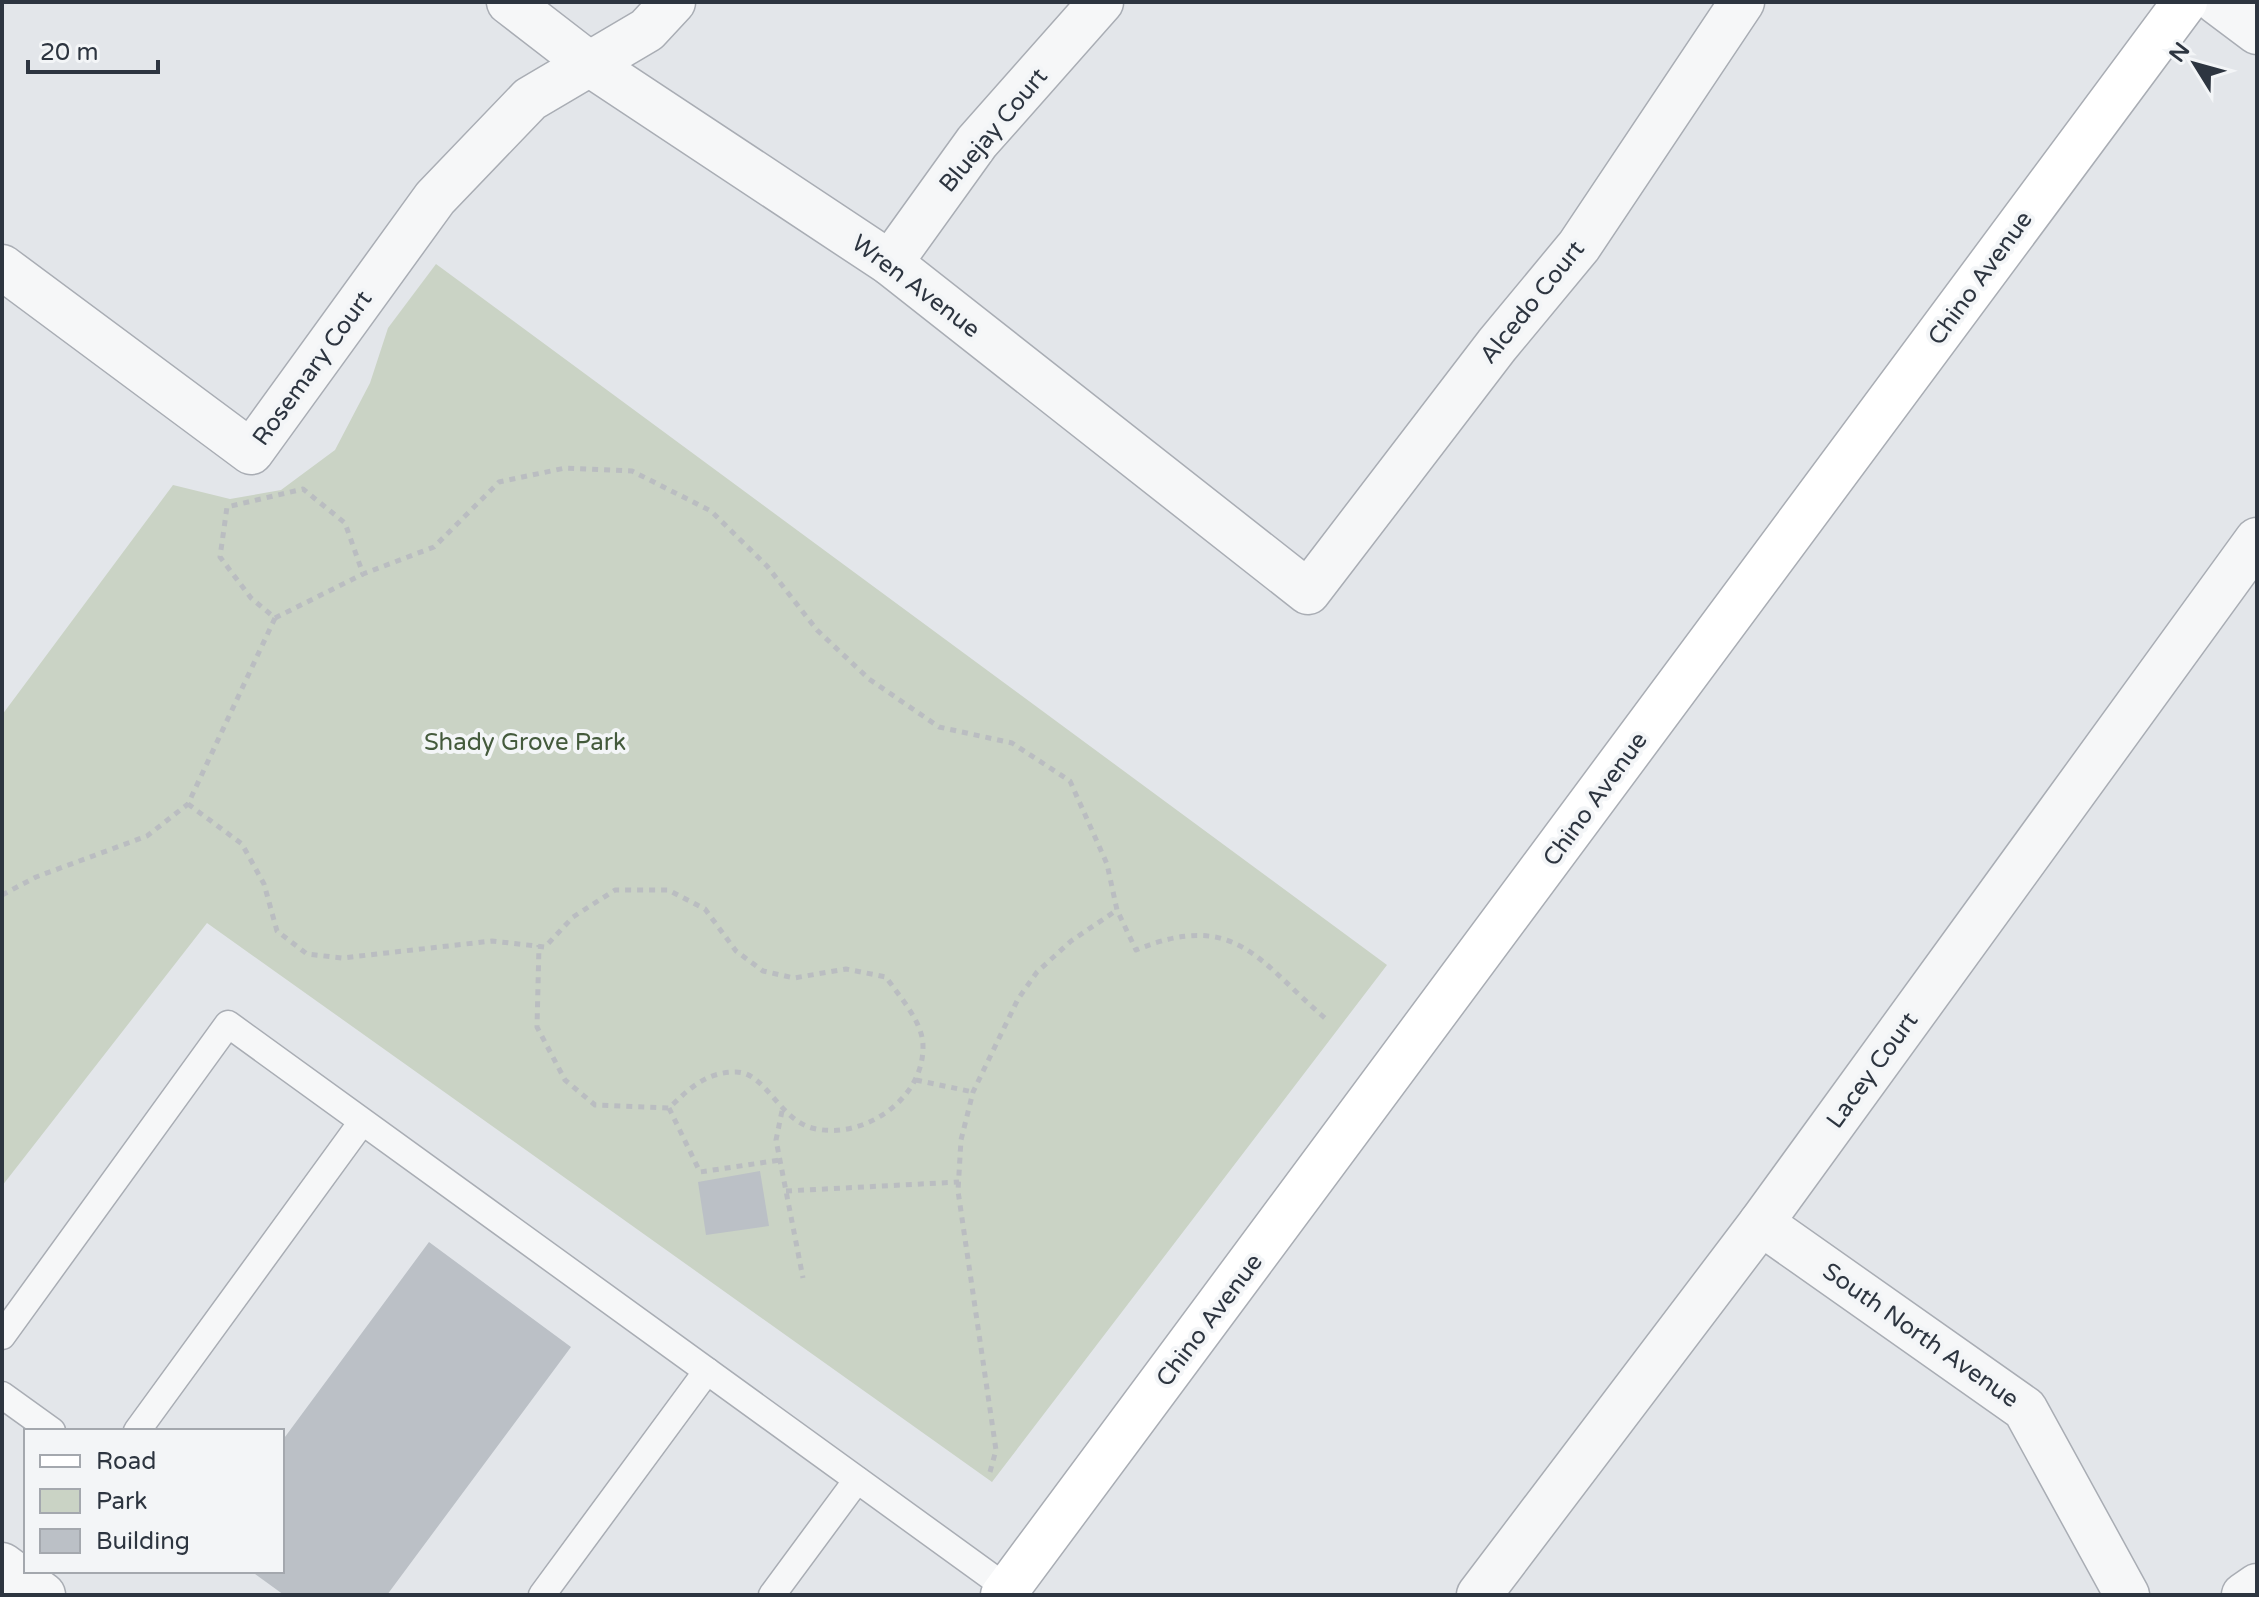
<svg xmlns="http://www.w3.org/2000/svg" width="2259" height="1597" font-family="'Varela Round',sans-serif">
<style>
.green{fill:#cad3c5}
.building{fill:#bbc0c6}
.lines{fill:none;stroke-linecap:round;stroke-linejoin:round}
.service-casing{stroke:#a9adb4;stroke-width:29}
.minor-casing{stroke:#a9adb4;stroke-width:47}
.tertiary-casing{stroke:#a9adb4;stroke-width:47}
.secondary-casing{stroke:#a9adb4;stroke-width:47}
.path{stroke:#babdc1;stroke-width:5;stroke-dasharray:6 6;stroke-linecap:butt}
.service{stroke:#f6f7f8;stroke-width:26}
.minor{stroke:#f6f7f8;stroke-width:44}
.tertiary{stroke:#f6f7f8;stroke-width:44}
.secondary{stroke:#fff;stroke-width:44}
.labels{text-anchor:middle;stroke-width:8;stroke-linejoin:round;paint-order:stroke}
.street-label{font-size:24px;fill:#2d3540;stroke:#f3f5f7}
.park-label{font-size:24px;fill:#445a3c;stroke:#f3f5f7}
</style>
<rect width="100%" height="100%" fill="#e3e6ea"/>
<polygon class="green" points="436,264 1387,965 992,1482 207,923 2,1186 2,715 173,485 230,499 281,490 335,450 370,383 388,328"/>
<g class="building">
<polygon points="760,1171 769,1226 706,1235 698,1182"/>
<polygon points="429,1242 571,1347 387,1595 284,1595 251,1571 282,1571 282,1441"/>
</g>
<g class="lines">
<defs>
<g id="service">
<polyline points="2,1336 228,1024 1008,1589"/>
<polyline points="2,1395 52,1431"/>
<polyline points="137,1431 362,1122"/>
<polyline points="542,1595 707,1371"/>
<polyline points="772,1595 857,1480"/>
</g>
<g id="minor">
<polyline points="509,2 588,63 890,263 1308,592 1497,345 1579,246 1742,2"/>
<polyline points="890,263 977,142 1101,2"/>
<polyline points="2,267 251,452 435,198 530,99 647,30 673,2"/>
<polyline points="1761,1223 2025,1409 2127,1595"/>
<polyline points="1479,1595 1761,1223 2257,540"/>
<polyline points="2244,1595 2257,1586"/>
</g>
<g id="tertiary">
<polyline points="2217,2 2257,32"/>
<polyline points="2,1565 43,1595"/>
</g>
<polyline id="secondary" points="1003,1595 2185,2"/>
</defs>
<use href="#service" class="service-casing"/>
<use href="#minor" class="minor-casing"/>
<use href="#tertiary" class="tertiary-casing"/>
<use href="#secondary" class="secondary-casing"/>
<g class="path">
<polyline points="275,618 363,574"/>
<path d="M188,804l54,40 22,40 13,47 30,23 35,4 150,-17 53,6 28,-30 42,-27h53l37,19 31,42 27,20 31,7 52,-9 40,8c13,19 37,45 37,69 1,54 -61,95 -111,82 -33,-9 -47,-56 -76,-56 -30,0 -46,16 -67,36l-74,-3 -30,-25 -28,-53 2,-82"/>
<path d="M2,895l34,-18 111,-41 41,-32 87,-186 -24,-20 -31,-41 7,-50 76,-18 42,34 18,51 71,-27 65,-65 66,-14 67,3 79,40 56,55 50,64 52,49 70,48 73,16 58,38 37,83 10,46 19,40c100,-41 123,12 190,69"/>
<polyline points="916,1080 973,1092"/>
<polyline points="669,1108 700,1172 780,1160"/>
<polyline points="782,1111 776,1140 803,1278"/>
<polyline points="786,1191 959,1182"/>
<polyline points="990,1472 996,1450 958,1191 961,1140 973,1092 1018,999 1037,972 1071,941 1117,910"/>
</g>
<use href="#service" class="service"/>
<use href="#minor" class="minor"/>
<use href="#tertiary" class="tertiary"/>
<use href="#secondary" class="secondary"/>
</g>
<g class="labels">
<g class="street-label">
<text transform="translate(993 130) rotate(-50)" y="8">Bluejay Court</text>
<text transform="translate(1980 278) rotate(-54)" y="8">Chino Avenue</text>
<text transform="translate(916 286) rotate(37)" y="8">Wren Avenue</text>
<text transform="translate(1532 302) rotate(-51)" y="8">Alcedo Court</text>
<text transform="translate(312 368) rotate(-54)" y="8">Rosemary Court</text>
<text transform="translate(1595 799) rotate(-54)" y="8">Chino Avenue</text>
<text transform="translate(1872 1070) rotate(-54)" y="8">Lacey Court</text>
<text transform="translate(1209 1320) rotate(-53)" y="8">Chino Avenue</text>
<text transform="translate(1921 1335) rotate(35)" y="8">South North Avenue</text>
</g>
<g class="park-label">
<text x="525" y="750">Shady Grove Park</text>
</g>
</g>
<rect width="2259" height="1597" fill="none" stroke="#2d3540" stroke-width="8"/>
<rect x="24" y="1429" width="260" height="144" fill="#f3f5f7" stroke="#a4a8ae" stroke-width="2"/>
<rect x="40" y="1455" width="40" height="12" fill="#ffffff" stroke="#a4a8ae" stroke-width="2"/>
<text x="96" y="1469" font-size="24" fill="#2d3540">Road</text>
<rect x="40" y="1489" width="40" height="24" fill="#cad3c5" stroke="#a4a8ae" stroke-width="2"/>
<text x="96" y="1509" font-size="24" fill="#2d3540">Park</text>
<rect x="40" y="1529" width="40" height="24" fill="#bbc0c6" stroke="#a4a8ae" stroke-width="2"/>
<text x="96" y="1549" font-size="24" fill="#2d3540">Building</text>
<g transform="translate(2195 64) rotate(307)" stroke="#f3f5f7" stroke-width="6" paint-order="stroke">
<path d="M0-6L14 30L0 20L-14 30Z" fill="#2d3540"/>
<text y="-12" font-size="22" font-weight="bold" text-anchor="middle" fill="#2d3540">N</text>
</g>
<path d="M28 60v12h130v-12" fill="none" stroke="#2d3540" stroke-width="4"/>
<text x="40" y="60" font-size="24" fill="#2d3540" stroke="#f3f5f7" stroke-width="6" paint-order="stroke">20 m</text>
</svg>
